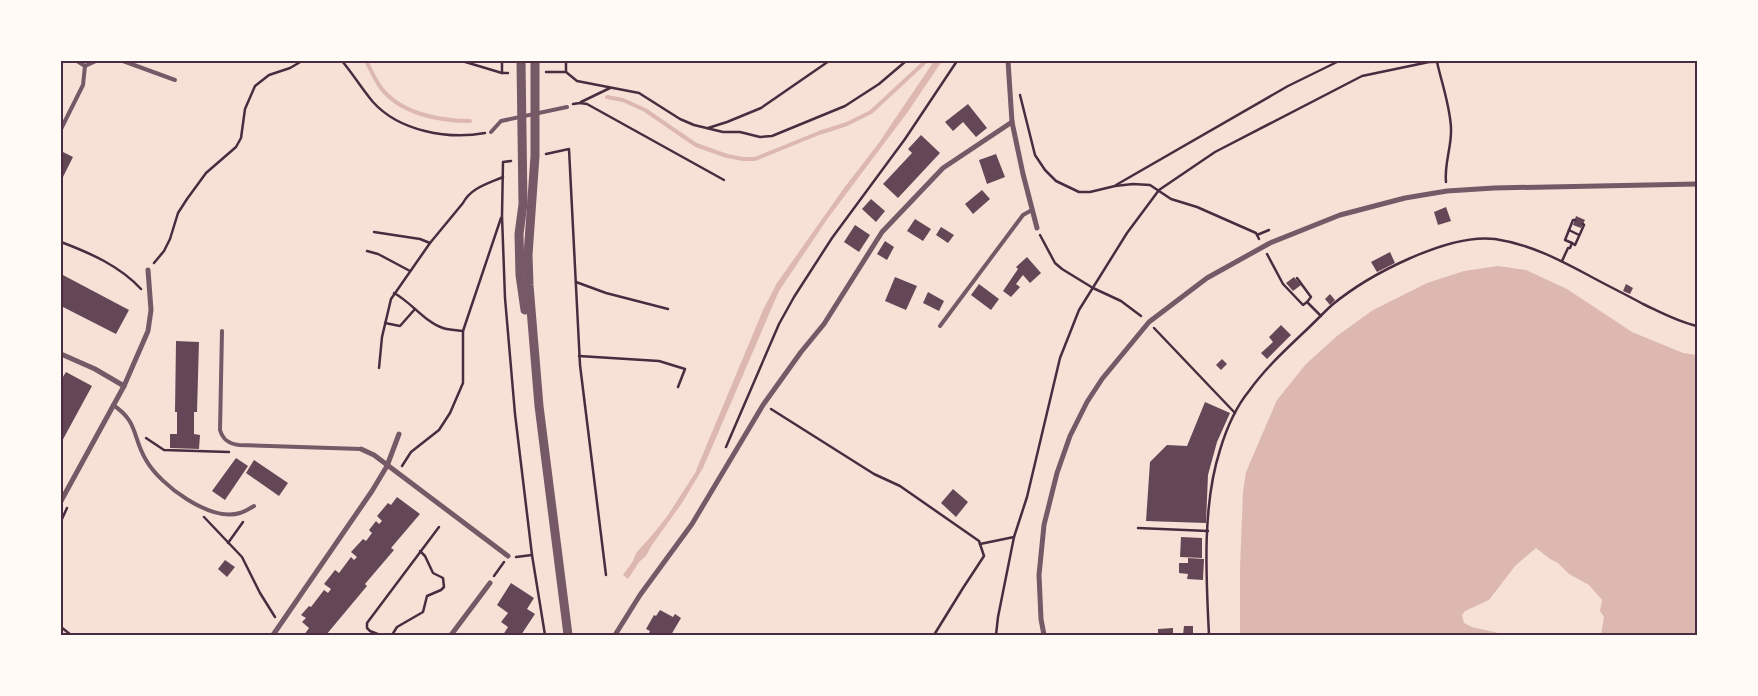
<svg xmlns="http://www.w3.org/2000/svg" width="1758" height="696" font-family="Barlow,sans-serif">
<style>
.water{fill:#dcb8b0}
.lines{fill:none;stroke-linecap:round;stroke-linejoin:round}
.stream{stroke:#dcb8b0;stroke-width:4}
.building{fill:#644757}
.path{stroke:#4a2c40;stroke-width:2.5}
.service{stroke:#755966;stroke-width:4}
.minor{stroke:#755966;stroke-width:5}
.tertiary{stroke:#755966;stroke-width:9}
.neatline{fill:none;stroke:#4a2c40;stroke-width:2}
</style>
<rect width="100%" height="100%" fill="#f7e1d7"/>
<g class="water">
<polygon points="934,61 942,61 907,113 828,218 779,291 703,468 682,503 652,545 646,556 639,562 628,579 623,575 633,561 636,553 654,533 668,515 695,473 763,310 777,283 844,188 878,144"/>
<polygon points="1498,266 1526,270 1567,289 1632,332 1683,353 1697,355 1697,635 1601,635 1604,617 1600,611 1602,600 1589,585 1569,574 1558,563 1550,559 1536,548 1515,566 1489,600 1465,611 1462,615 1464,623 1472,627 1507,635 1240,635 1240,568 1243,492 1246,472 1277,400 1306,364 1337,336 1373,310 1427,283 1464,271"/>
</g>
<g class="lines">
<g class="stream">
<path d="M366,61c5,9 9,19 15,27 20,26 59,33 89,33"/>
<polyline points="607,97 623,100 645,110 696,145 727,156 743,159 755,159 819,133 847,124 871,112 926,61"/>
</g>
</g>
<g class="building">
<polygon points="968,104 987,128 976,137 963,122 953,131 945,122"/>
<polygon points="921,135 940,153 898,198 883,184 912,153 908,149"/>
<polygon points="61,151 73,157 61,181"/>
<polygon points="996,154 1005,177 987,184 979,160"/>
<polygon points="982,190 990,199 973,214 965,204"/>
<polygon points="871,199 885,211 876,222 862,209"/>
<polygon points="1446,207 1451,221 1438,225 1434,212"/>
<polygon points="1576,216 1585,220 1581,228 1573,225"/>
<polygon points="915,219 931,229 923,241 907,231"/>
<polygon points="855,225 870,235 859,252 844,242"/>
<polygon points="941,227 954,235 948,243 936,235"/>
<polygon points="885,241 894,247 887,260 877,254"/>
<polygon points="1390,252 1395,263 1377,272 1371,262"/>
<polygon points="1027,257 1041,273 1030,283 1023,275 1016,284 1020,287 1011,297 1003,291 1018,269 1016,267"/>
<polygon points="61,274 129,310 116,334 61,306"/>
<polygon points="895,277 917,286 906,310 885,301"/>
<polygon points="1294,277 1301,285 1293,291 1286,283"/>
<polygon points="979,284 999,299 991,310 971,295"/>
<polygon points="1626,284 1633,288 1630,294 1623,291"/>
<polygon points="928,292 944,301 939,311 923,303"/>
<polygon points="1330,294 1335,300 1330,305 1325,299"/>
<polygon points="1281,325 1291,335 1267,359 1261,353 1273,342 1269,337"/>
<polygon points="176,341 199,342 197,412 194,412 194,434 200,435 199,449 170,448 170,434 177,434 177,412 175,412"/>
<polygon points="1222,359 1227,364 1221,370 1216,365"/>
<polygon points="66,372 92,386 61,443 61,380"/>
<polygon points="1205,402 1230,413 1217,442 1208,475 1206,523 1146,521 1150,462 1167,445 1187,446"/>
<polygon points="236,458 248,466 225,500 212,491"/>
<polygon points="254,460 288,483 279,496 246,473"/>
<polygon points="953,489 968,502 956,517 941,503"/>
<polygon points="397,497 420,514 391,548 394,550 365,584 367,586 326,635 304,635 309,628 302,622 306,618 301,615 309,606 311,607 324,590 328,593 331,589 324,584 335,570 339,573 351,557 354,560 357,557 351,552 363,539 366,541 372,533 369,530 376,521 379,524 382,521 377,516 388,503 391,505"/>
<polygon points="1181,537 1202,538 1202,558 1180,557"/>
<polygon points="1188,558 1204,559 1203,580 1187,579 1188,574 1179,573 1179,563 1188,563"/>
<polygon points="225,560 235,567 227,577 218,569"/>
<polygon points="511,583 534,598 527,609 535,614 521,635 503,635 508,627 501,622 508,613 497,605"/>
<polygon points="660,610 673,617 675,614 681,618 671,635 648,635 650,631 646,629 654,615 656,616"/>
<polygon points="1184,626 1193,626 1193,635 1183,635"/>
<polygon points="1173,628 1173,635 1158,635 1158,629"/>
</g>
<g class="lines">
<g class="path">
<path d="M342,61c11,13 20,28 31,41 26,29 75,38 112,31"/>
<polyline points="462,61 502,73 508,73"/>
<path d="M1437,62c5,22 13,44 14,66 1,18 -7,36 -5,54"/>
<polyline points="546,72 566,72 577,81 639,93 680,119 694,125 723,132 740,132 760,137 772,136 845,106 879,84 906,61"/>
<polyline points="566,72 566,61"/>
<polyline points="502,73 502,61"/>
<polyline points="1020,95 1035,155 1045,170 1056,181 1079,192 1090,192 1115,186 1133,184 1150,185 1171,199 1197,207 1256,233 1259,239"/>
<polyline points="581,102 610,88"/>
<polyline points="573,104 580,103 587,104 724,180"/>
<polyline points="708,128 727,122 761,108 829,61"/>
<polyline points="546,154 569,149 580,365 606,575"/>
<polyline points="511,161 503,162 502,216 505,298 515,414 532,555 545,635"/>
<polyline points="1116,185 1288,86 1339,61"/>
<polyline points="1569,230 1579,235"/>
<polyline points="374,232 420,239 430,243"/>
<polyline points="1040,235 1055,263 1062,269 1093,288 1121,301 1141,316"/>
<polyline points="1257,235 1269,230"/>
<path d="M61,242c29,11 59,24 80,47"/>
<polyline points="1572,243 1565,240 1573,220 1575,220"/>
<polyline points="367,251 378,254 410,271"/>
<polyline points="1267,254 1283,284 1303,305 1307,302"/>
<polyline points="1562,261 1568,248 1570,248 1572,243 1575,245 1584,225 1583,224"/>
<polyline points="154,263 164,251 170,239 178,213 187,199 206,173 236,147 241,138 245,109 255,86 269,75 290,68 302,61"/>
<polyline points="1297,278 1311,297 1307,302 1321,316"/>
<polyline points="576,282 606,293 668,309"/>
<path d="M394,293c17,9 32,30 49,35 6,2 13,2 20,3"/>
<polyline points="385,323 400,326 415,309"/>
<polyline points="1154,328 1235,413"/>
<polyline points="579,356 659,361 685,369 678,387"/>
<path d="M379,368l3,-31 9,-38 39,-56 33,-40c8,-15 24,-19 40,-26"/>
<polyline points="771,409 874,474 900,486 979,541 984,556 963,588 934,635"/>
<polyline points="146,438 164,450 229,452"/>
<polyline points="726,447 779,324 794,297 832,238 905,139 957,61"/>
<polyline points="402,466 411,452 439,430 450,413 463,383 463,331 501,218"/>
<polyline points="204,517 242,557 260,593 275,617"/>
<polyline points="61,521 67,508"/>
<polyline points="1138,528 1208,531"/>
<polyline points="228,543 243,522"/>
<polyline points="980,544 1014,537"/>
<polyline points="516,557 532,555"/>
<polyline points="494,576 504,562"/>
<polyline points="61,627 71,635"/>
<polyline points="380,635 370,631 367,628 367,623 439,527"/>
<polyline points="392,635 397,627 423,612 427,596 441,590 444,587 443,578 433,573 425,556 420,551"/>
<polyline points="996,635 998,617 1014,537 1027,497 1060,358 1079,310 1127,233 1159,190 1215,152 1362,76 1429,62 1488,61"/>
<path d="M1209,635c-3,-59 -7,-129 11,-185 6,-20 16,-43 29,-59 15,-21 34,-39 53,-57 10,-9 20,-20 30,-29 36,-30 116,-72 163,-66 34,5 63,20 93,36 18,10 37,19 55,29 17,8 35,18 54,22"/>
</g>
<g class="service">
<polyline points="123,61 175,80"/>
<polyline points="85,66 96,61"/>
<polyline points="61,129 83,85 85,66 77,61"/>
<polyline points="491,132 501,121 567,107"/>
<polyline points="940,326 1023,215 1032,210"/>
<path d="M222,331l-2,99c3,10 9,14 19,15l122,4"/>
<path d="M113,405c26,17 19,32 33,55 14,25 64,62 94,53 4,-1 9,-4 14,-7"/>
</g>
<g class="minor">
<polyline points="1008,61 1012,122 1023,174 1037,228"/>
<polyline points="61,354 95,369 124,386"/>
<polyline points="361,449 374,455 508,556"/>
<polyline points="61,501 124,386 148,331 151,310 148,270"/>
<polyline points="273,635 372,491 387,466 399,434"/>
<polyline points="451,635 490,583"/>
<polyline points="615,635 640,595 692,524 763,405 801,352 824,324 882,232 943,168 1012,122"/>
<polyline points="1044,635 1041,619 1039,575 1044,525 1057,473 1070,436 1087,402 1102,379 1149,322 1207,278 1270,243 1340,215 1405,198 1447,191 1494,188 1697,184"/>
</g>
<g class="tertiary">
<polyline points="521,61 523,204 519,234 520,275 525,310"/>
<polyline points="535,61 535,156 528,255 529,285 539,406 568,635"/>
</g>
</g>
<rect width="1758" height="696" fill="none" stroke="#fffaf5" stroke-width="125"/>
<rect x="62" y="62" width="1634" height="572" class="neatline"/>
</svg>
